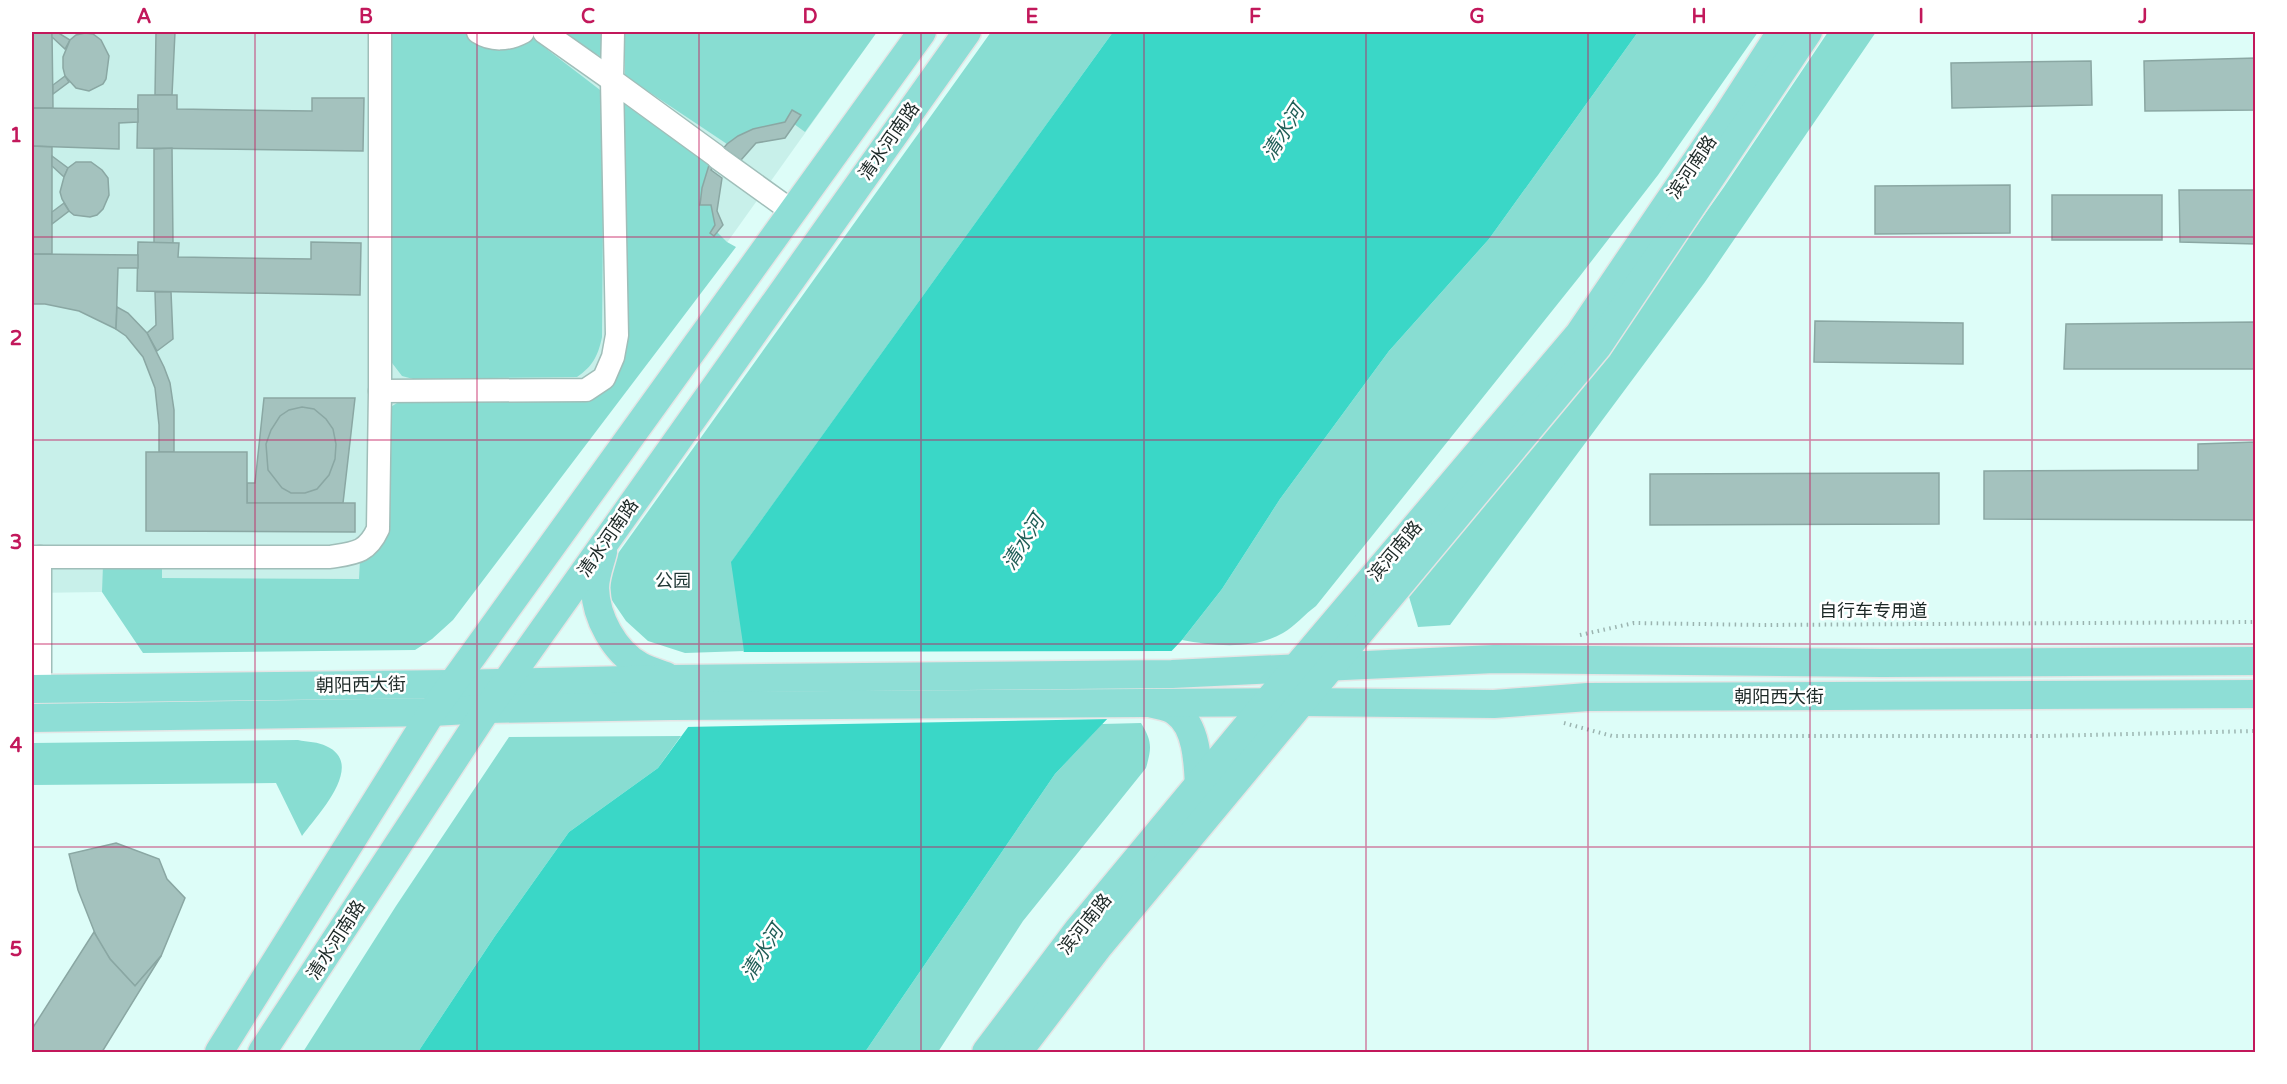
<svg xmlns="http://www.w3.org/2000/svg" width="2287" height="1084" font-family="'Varela Round','Noto Sans SC',sans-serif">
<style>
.built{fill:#c8f0ea}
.green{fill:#88ddd2}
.water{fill:#3ad7c7}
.pier{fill:#ddfdf8}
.building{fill:#a4c2be;stroke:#8aa7a3;stroke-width:1.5}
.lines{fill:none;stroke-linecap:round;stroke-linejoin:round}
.minor-casing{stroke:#a0beb9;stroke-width:25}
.major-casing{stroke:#e4e5e5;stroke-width:31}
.path{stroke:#9bb4b0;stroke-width:4;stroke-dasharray:1.5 4.5;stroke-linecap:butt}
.minor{stroke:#fff;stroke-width:22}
.major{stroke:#8eded6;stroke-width:28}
.grid{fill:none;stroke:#c2185b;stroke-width:1.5;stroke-opacity:0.55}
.labels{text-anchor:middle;stroke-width:5;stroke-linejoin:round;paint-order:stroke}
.street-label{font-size:18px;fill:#1c2826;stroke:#fff}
.park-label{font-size:18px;fill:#1f3734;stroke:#fff}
.water-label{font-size:20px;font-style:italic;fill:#225f58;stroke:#fff}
.neatline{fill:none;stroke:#c2185b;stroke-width:2}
.grid-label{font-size:20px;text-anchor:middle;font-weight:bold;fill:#c2185b}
</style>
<rect width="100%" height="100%" fill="#ddfdf8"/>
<polygon class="built" points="32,32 877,32 721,251 459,587 32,593"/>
<g class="green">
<path d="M390,32h77l8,9 56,-4 73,56 -2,244c-4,19 -9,29 -25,40l-164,2 -11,-3 -13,-17z"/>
<polygon points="558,32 605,32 605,59"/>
<polygon points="625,32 877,32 805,132 794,124 792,110 785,122 753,129 727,144 625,76"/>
<polygon points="991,32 1113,32 732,561 745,651 685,653 648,641 626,621 609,596 609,566"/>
<path d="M1638,32h120l-100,143 -78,101 -264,330c-11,8 -21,20 -33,27 -29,17 -70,13 -101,7l40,-51 58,-90 109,-148 100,-112z"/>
<polygon points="1828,32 1876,32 1705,282 1450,625 1418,627 1407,590 1623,330 1724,187"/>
<polygon points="623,103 709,165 702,188 700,205 711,205 715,225 710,233 714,235 717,232 727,242 736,247 453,620 432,639 415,650 143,653 102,592 103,565 162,564 162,578 359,579 360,560 372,554 389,408 397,403 558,401 610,381"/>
<path d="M1141,723c11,18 11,24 5,45l-123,153 -85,131h-73l190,-278 47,-50z"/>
<polygon points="681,736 658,768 569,832 495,936 418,1052 303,1052 396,906 509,737"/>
<path d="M298,740c9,2 21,2 28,6 41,18 -9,69 -24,90l-26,-53 -244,2v-42z"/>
</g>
<polygon class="water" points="1113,32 1638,32 1489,239 1389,351 1280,499 1222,589 1182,640 1055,774 865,1052 418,1052 495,936 569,832 658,768 744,651 731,562"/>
<polygon class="pier" points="1175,651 1111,719 684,727 740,652"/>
<g class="building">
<polygon points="32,32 52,32 53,108 32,108"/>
<polygon points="52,32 57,32 70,40 65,49 52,37"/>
<polygon points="156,32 175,32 172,95 155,95"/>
<polygon points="85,33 93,34 101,40 109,56 106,79 103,84 89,91 76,88 65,76 63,68 63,57 70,40 76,35"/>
<polygon points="2256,58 2256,110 2145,111 2144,61"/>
<polygon points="2091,61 2092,105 1952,108 1951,63"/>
<polygon points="65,76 69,82 53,94 53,85"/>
<polygon points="138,95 177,95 177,109 312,111 312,98 364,98 363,151 137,148"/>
<polygon points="32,108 138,109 138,122 119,123 119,149 32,146"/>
<polygon points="792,110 801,115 785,138 756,143 741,160 726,150 716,160 711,170 722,178 717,211 723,225 714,236 710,233 715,225 711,205 700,205 702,188 709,165 727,144 738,136 753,129 785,122"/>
<polygon points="32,146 52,147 52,254 32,254"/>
<polygon points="172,148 173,243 154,243 154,149"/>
<polygon points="52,156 68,168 64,177 52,166"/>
<polygon points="76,162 91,162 102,170 108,178 109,195 103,209 97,215 90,217 74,215 69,211 62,199 60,192 64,177 68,168"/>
<polygon points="2010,185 2010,233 1875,234 1875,186"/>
<polygon points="2179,190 2256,190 2256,244 2180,242"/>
<rect x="2052" y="195" width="110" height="45"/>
<polygon points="64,203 69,211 52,224 52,212"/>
<polygon points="138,242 179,243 178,257 311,259 311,242 361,243 360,295 137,291"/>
<polygon points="32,254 138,255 138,268 118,268 116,329 79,311 45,304 32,304"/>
<polygon points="155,292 171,292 173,339 157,351 147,333 156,325"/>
<polygon points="117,307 128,313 147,333 164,367 170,383 174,410 174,452 159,452 159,425 155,388 143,357 126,336 116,329"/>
<polygon points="1815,321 1963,323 1963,364 1814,362"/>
<polygon points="2256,322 2256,369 2064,369 2066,324"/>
<polygon points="264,398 355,398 343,503 247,503 247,483 255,483"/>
<polygon points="302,407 314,409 326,419 333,429 336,444 335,459 329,475 317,489 305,493 291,493 282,488 268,470 266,444 271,430 280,416 289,410"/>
<polygon points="2256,442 2256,520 1984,519 1984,471 2198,470 2198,444"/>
<polygon points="146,452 247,452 247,503 355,503 355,532 146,531"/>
<polygon points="1939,473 1939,524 1650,525 1650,474"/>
<polygon points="116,843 159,859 167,879 185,898 161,956 135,986 110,959 98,941 78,890 69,854"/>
<polygon points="94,932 110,959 135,986 161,956 102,1052 32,1052 32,1029"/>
</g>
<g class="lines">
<defs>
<g id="minor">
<polyline points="380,32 380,391 586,390 604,378 613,357 617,335 612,80 715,155"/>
<path d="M478,32c14,9 30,8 45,0"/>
<polyline points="544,32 612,80"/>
<polyline points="612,80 613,32"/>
<polyline points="718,158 793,212"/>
<path d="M32,557h298c25,-4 37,-4 48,-28l2,-138"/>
<polyline points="40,689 40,557"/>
</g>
<g id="major">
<path d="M603,552c-3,12 -8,24 -8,36 1,30 19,63 45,78 7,4 17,7 26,10"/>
<polyline points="32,689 452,684 673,679 1172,674 1494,659 1882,663 2256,661"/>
<path d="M1153,704c8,2 17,3 23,8 21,14 22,52 23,75"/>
<polyline points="32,718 432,712 487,709 670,706 1303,702 1494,704 1588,697 2256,694"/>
<polyline points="219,1052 432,712 922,32"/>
<polyline points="262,1052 487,709 967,32"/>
<polyline points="986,1052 1078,930 1267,702 1579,334 1726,117 1781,32"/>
<polyline points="1018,1052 1099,946 1598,346 1808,32"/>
</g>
</defs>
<use href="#minor" class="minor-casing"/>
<use href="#major" class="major-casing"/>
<g class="path">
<polyline points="1580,635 1634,623 1763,625 2256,622"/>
<polyline points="1564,723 1612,736 2045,736 2256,731"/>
</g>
<use href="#minor" class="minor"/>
<use href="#major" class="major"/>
</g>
<path class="grid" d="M255,32v1020M477,32v1020M699,32v1020M921,32v1020M1144,32v1020M1366,32v1020M1588,32v1020M1810,32v1020M2032,32v1020M32,237h2224M32,440h2224M32,644h2224M32,847h2224"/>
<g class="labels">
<g class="street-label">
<text transform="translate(889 141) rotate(-55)" y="6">清水河南路</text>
<text transform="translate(1692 167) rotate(-56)" y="6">滨河南路</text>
<text transform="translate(608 538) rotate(-55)" y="6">清水河南路</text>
<text transform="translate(1395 551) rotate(-50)" y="6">滨河南路</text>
<text x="1873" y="617">自行车专用道</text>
<text transform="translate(361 685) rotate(-1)" y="6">朝阳西大街</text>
<text x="1779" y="703">朝阳西大街</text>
<text transform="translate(1085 924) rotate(-51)" y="6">滨河南路</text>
<text transform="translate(336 940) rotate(-57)" y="6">清水河南路</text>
</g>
<g class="park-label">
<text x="673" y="587">公园</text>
</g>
<g class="water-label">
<text transform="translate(1283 132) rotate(-58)" y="7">清水河</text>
<text transform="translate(1023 542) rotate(-58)" y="7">清水河</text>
<text transform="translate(762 952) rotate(-58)" y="7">清水河</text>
</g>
</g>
<rect width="2287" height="1084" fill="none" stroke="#ffffff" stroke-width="66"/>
<rect x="33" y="33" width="2221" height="1018" class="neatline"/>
<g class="grid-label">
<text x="144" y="23">A</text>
<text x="366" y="23">B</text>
<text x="588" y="23">C</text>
<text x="810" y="23">D</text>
<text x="1032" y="23">E</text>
<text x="1255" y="23">F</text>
<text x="1477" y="23">G</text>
<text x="1699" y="23">H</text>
<text x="1921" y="23">I</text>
<text x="2143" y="23">J</text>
<text x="16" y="142">1</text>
<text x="16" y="345">2</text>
<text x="16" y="549">3</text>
<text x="16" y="752">4</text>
<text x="16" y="956">5</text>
</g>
</svg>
